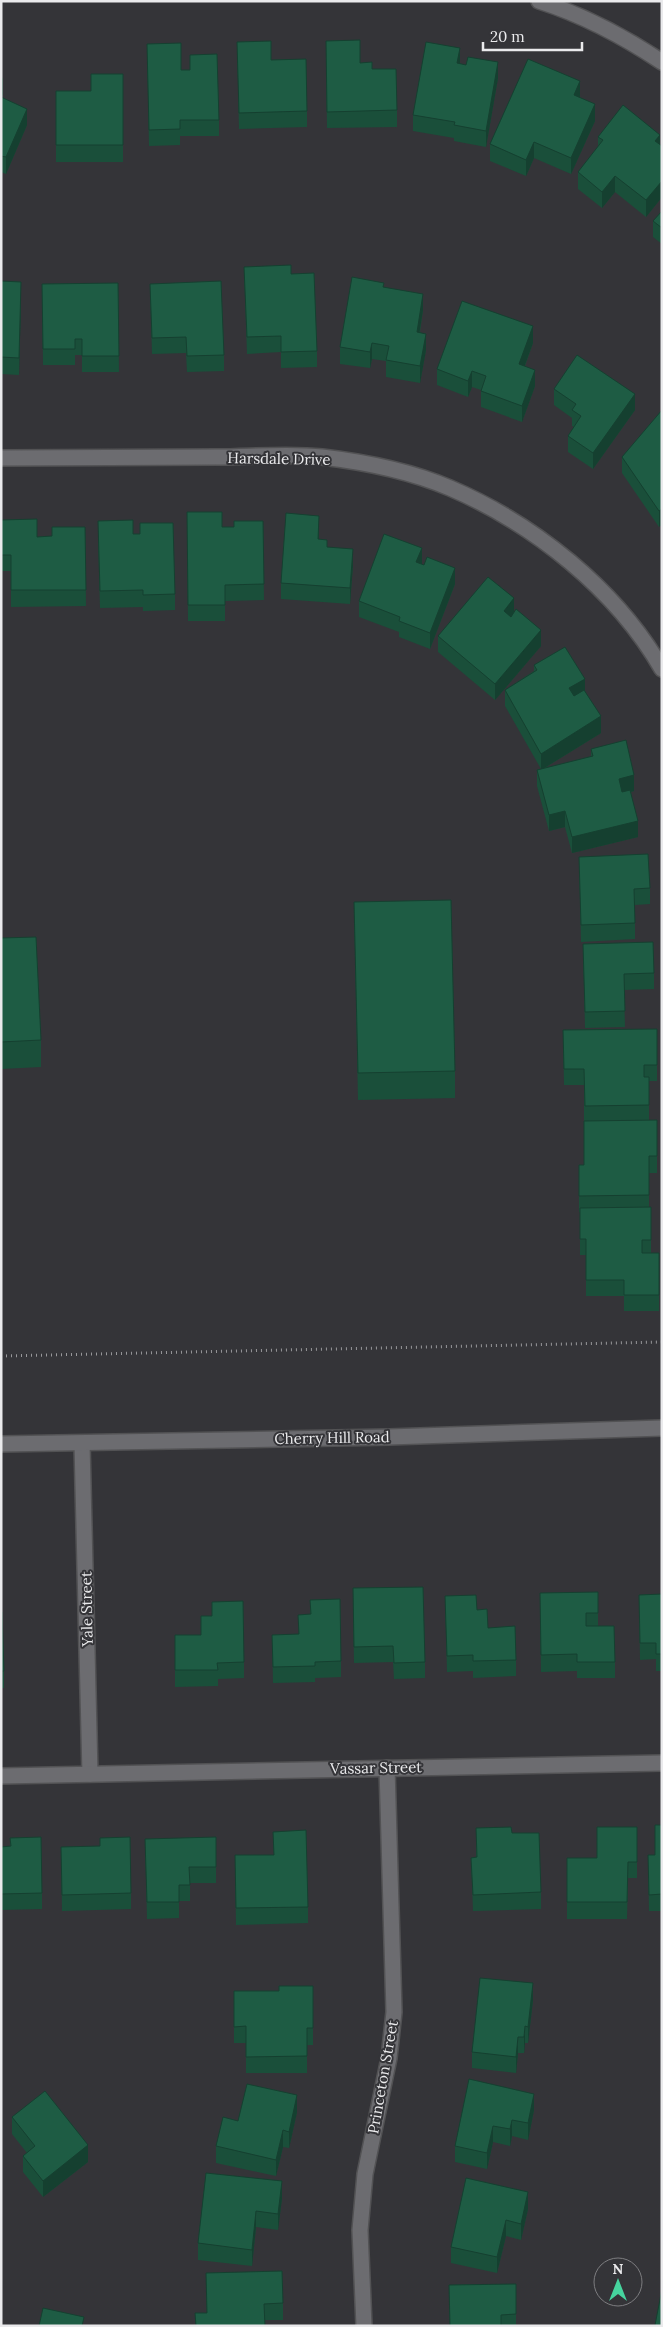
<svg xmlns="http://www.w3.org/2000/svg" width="663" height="2327" font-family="Lora,serif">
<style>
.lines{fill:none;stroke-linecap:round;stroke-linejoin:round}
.minor-casing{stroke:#525254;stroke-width:18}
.secondary-casing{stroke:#525254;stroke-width:18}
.path{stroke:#98989b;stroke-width:3;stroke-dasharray:1 4;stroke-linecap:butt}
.minor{stroke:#6c6c70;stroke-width:15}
.secondary{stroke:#6c6c70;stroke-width:15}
.wall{fill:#1a4f3a}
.shaded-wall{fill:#154030}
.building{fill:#1e5c44;stroke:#154030}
.labels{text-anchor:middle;stroke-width:4;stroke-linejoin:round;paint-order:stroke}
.street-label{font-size:15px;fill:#eaeaec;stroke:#343438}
</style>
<rect width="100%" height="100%" fill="#343438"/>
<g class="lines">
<defs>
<g id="minor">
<path d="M539,1c44,14 84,35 123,61"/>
<path d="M1,458c72,-1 144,0 215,-1 33,0 74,-4 106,0 43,5 88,14 128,31 84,36 166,101 212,181"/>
<polyline points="82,1444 90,1774"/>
<polyline points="1,1776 662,1763"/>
<polyline points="364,2326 360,2230 365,2174 389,2058 394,2012 387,1768"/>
</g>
<polyline id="secondary" points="1,1444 389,1437 662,1428"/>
</defs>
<use href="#minor" class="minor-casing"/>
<use href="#secondary" class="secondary-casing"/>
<polyline class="path" points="1,1356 662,1342"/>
<use href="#minor" class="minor"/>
<use href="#secondary" class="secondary"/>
</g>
<g class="wall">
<polygon points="237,42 271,60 307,111 307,127 239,129"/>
<polygon points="147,44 181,70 190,70 190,55 219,120 219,136 180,136 180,145 149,146"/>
<polygon points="326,57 360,63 372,69 397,110 397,127 327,128"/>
<polygon points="460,64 498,78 486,147 454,141 454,138 413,131 413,115"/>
<polygon points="91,74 123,74 123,162 56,162 56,91 91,91"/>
<polygon points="1,77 3,94 2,97 27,125 6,174 1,172"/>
<polygon points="580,97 595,121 571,174 534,158 526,176 490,161 490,144"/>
<polygon points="598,137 660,145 662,146 662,197 646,217 615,192 602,208 578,189 578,172 598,147"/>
<polygon points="662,211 662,244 653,237 653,221"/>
<polygon points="244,267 291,274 317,351 317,367 281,368 281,352 247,354"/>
<polygon points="1,281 21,298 19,375 1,374"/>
<polygon points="118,283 119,372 82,372 82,355 75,355 75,365 43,365 42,284"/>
<polygon points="150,284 224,355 224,371 187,372 186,353 152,354"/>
<polygon points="384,287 423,310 420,332 426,350 420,383 386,377 386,361 372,359 370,368 340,364 340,347"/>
<polygon points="533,343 525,366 535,386 522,422 481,407 481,390 472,387 468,397 437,385 437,369"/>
<polygon points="554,389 635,410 593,469 568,452 568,436 574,427 572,426 572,418 554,405"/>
<polygon points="662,410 659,527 622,473 622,457"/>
<polygon points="187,512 222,527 234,527 263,521 264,600 225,601 225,621 188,621"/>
<polygon points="1,520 37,537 52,536 85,527 86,606 11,607 11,571 1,571"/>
<polygon points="319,532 319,539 327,547 353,565 350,604 281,599 281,583"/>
<polygon points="133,534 175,594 175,610 143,611 143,607 100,608 98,537"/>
<polygon points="422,564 455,584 430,649 399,637 399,632 359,617 359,601"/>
<polygon points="514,612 541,646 495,700 438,652 438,636"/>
<polygon points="534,665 585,691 601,733 543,769 591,757 591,749 634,791 631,792 638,837 572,853 565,827 549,831 537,786 537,770 541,769 505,706 505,690 534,671"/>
<polygon points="579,857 650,888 650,904 635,905 635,939 581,942"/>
<polygon points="354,902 455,1071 455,1098 358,1100"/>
<polygon points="1,938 41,1040 41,1067 1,1069"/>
<polygon points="583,944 654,973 654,989 624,990 625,1027 585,1028"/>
<polygon points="657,1029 657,1081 649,1081 649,1120 657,1120 657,1173 649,1173 649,1207 651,1207 651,1253 659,1253 659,1311 624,1311 624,1296 586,1296 586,1255 580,1255 580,1212 579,1212 579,1165 584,1165 584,1085 564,1085 563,1030"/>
<polygon points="598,1592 598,1626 615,1662 615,1678 577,1678 577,1671 541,1672 540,1610"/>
<polygon points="662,1594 662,1671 656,1671 656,1659 640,1660 639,1595"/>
<polygon points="445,1596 477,1610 488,1628 516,1660 516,1676 473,1678 473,1671 447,1672"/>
<polygon points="310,1600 341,1661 341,1677 315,1678 315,1682 273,1683 272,1635 298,1634 310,1614"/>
<polygon points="212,1602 244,1662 244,1678 218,1679 218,1686 175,1687 175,1635 201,1635 212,1616"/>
<polygon points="353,1604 425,1662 425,1678 394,1679 393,1662 354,1663"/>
<polygon points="1,1612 4,1671 4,1688 1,1688"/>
<polygon points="662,1825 662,1911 649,1911 648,1855 655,1855"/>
<polygon points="637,1827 637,1878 628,1878 627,1919 567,1919 567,1858 597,1858"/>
<polygon points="476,1828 541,1892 541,1909 473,1911 471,1858 476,1857"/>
<polygon points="10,1838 42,1893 42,1909 1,1910 1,1847 10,1846"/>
<polygon points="145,1839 216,1867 216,1883 190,1883 190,1901 179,1901 179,1918 147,1919"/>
<polygon points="61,1847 131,1893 131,1909 62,1911"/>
<polygon points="235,1855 308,1907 308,1923 236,1925"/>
<polygon points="313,1986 313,2045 307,2045 307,2073 246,2073 246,2043 234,2043 234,1991 279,1991"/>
<polygon points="533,2000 528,2043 525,2043 524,2053 518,2053 516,2073 472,2068 472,2052"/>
<polygon points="469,2079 534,2110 528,2140 512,2136 510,2146 493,2142 487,2169 455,2162 455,2146"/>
<polygon points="297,2112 289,2148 283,2147 276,2176 216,2163 216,2146 238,2121"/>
<polygon points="12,2117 88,2162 43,2197 23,2172 23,2156 27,2153 12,2134"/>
<polygon points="206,2173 282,2198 278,2230 256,2227 252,2266 198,2260 198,2243"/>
<polygon points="528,2209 521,2240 506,2236 497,2273 451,2263 451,2247"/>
<polygon points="206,2273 283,2303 283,2320 264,2320 207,2313"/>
<polygon points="516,2284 516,2326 450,2326 449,2285"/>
</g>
<g class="shaded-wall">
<polygon points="460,48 460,64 457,63"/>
<polygon points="498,62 498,78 486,147 486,131"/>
<polygon points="3,77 3,94 1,98 1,82"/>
<polygon points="580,81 580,98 574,95"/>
<polygon points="595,104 595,121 571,174 571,158"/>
<polygon points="27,109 27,125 6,174 6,157"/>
<polygon points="660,135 660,151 655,141"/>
<polygon points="534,142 534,158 526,176 526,160"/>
<polygon points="615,176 615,192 602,208 602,192"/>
<polygon points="662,181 662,197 646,217 646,200"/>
<polygon points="21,282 21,298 19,375 19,358"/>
<polygon points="423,294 423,310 417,348 417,332"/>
<polygon points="533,326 533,343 519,381 519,364"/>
<polygon points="426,334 426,350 420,383 420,366"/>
<polygon points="372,343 372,359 370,368 370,352"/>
<polygon points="535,370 535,386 522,422 522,406"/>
<polygon points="472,371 472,387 468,397 468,381"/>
<polygon points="635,394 635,410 593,469 593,453"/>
<polygon points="662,509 662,525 659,527 659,511"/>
<polygon points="319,516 319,532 318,556 318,539"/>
<polygon points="422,548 422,564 416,562"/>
<polygon points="353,549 353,565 350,604 350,588"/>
<polygon points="455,568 455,584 430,649 430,633"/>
<polygon points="514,598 514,615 504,627 504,611"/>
<polygon points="541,630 541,646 495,700 495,684"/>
<polygon points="585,679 585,695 569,705 569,688"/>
<polygon points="601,716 601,733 541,770 541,754"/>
<polygon points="634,775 634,791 619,795 619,779"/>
<polygon points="565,811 565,827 549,831 549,815"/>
<polygon points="638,821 638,837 572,853 572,837"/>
<polygon points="533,1983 533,2000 528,2043 528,2027"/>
<polygon points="525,2026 525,2043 524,2053 524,2037"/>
<polygon points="518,2037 518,2053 516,2073 516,2057"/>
<polygon points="534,2094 534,2110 528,2140 528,2123"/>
<polygon points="297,2095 297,2112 289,2148 289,2132"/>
<polygon points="512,2120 512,2136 510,2146 510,2129"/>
<polygon points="493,2126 493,2142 487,2169 487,2153"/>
<polygon points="283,2130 283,2147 276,2176 276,2160"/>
<polygon points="88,2145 88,2162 43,2197 43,2181"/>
<polygon points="282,2181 282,2198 278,2230 278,2214"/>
<polygon points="528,2192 528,2209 521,2240 521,2224"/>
<polygon points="256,2211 256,2227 252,2266 252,2250"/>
<polygon points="506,2220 506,2236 497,2273 497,2257"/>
</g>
<g class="building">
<polygon points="360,40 360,63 372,62 372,69 396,69 397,110 327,112 326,41"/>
<polygon points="271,41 271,60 306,59 307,111 239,113 237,42"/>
<polygon points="426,42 460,48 457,63 466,65 468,57 498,62 486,131 454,125 455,122 413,115"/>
<polygon points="181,43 181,70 190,70 190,55 217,54 219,120 180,120 180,129 149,130 147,44"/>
<polygon points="528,59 580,81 574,95 595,104 571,158 534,142 526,160 490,144"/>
<polygon points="91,74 123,74 123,145 56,145 56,91 91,91"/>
<polygon points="1,97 27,109 6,157 1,156"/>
<polygon points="623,105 660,135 655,141 662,146 662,181 646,200 615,176 602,192 578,172 603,140 598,137"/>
<polygon points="662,211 662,228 653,221"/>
<polygon points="291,265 291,274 314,273 317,351 281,352 281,336 247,337 244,267"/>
<polygon points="352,277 384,283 383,287 423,294 417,332 426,334 420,366 386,360 389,346 372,343 370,352 340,347"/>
<polygon points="1,281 21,282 19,358 1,357"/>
<polygon points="221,281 224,355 187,356 186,337 152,338 150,284"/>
<polygon points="118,283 119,356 82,356 82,339 75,339 75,349 43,349 42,284"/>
<polygon points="462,301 533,326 519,364 535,370 522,406 481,391 486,376 472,371 468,381 437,369"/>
<polygon points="577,355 635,394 593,453 568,436 581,416 572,410 576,404 554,389"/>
<polygon points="662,410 662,509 659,511 622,457"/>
<polygon points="187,512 222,512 222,527 234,527 234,521 263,521 264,584 225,585 225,605 188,605"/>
<polygon points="286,513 319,516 318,539 327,540 327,547 353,549 350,588 281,583"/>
<polygon points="37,519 37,537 52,536 52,527 85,527 86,590 11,590 11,555 1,555 1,520"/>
<polygon points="133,520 133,534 140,534 140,523 173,523 175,594 143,595 143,590 100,591 98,521"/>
<polygon points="384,534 422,548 416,562 424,565 427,557 455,568 430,633 399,621 400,617 359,601"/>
<polygon points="488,577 514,598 504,611 511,617 516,609 541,630 495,684 438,636"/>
<polygon points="565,647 585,679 569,688 574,696 584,690 601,716 541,754 505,690 537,670 534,665"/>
<polygon points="626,740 634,775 619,779 622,792 630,790 638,821 572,837 565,811 549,815 537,770 593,756 591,749"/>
<polygon points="648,854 650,888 634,889 635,923 581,925 579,857"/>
<polygon points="451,900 455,1071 358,1073 354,902"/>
<polygon points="36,937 41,1040 1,1042 1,938"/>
<polygon points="653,942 654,973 624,974 625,1011 585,1012 583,944"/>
<polygon points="657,1029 657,1065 644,1065 644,1077 649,1077 649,1105 585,1106 584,1069 564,1069 563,1030"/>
<polygon points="657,1120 657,1156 649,1156 649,1195 579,1196 579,1165 584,1165 584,1121"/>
<polygon points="651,1207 651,1240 642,1240 642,1253 659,1253 659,1295 624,1295 624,1280 586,1280 586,1239 580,1239 580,1208"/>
<polygon points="423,1587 425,1662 394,1663 393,1646 354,1647 353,1588"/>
<polygon points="598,1592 598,1613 586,1613 586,1626 614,1626 615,1662 577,1662 577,1654 541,1655 540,1593"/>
<polygon points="662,1594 662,1654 656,1654 656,1643 640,1643 639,1595"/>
<polygon points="476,1595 477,1610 487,1609 488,1628 515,1626 516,1660 473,1661 473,1655 447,1656 445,1596"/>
<polygon points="340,1599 341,1661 315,1662 315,1666 273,1667 272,1635 299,1634 298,1615 311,1614 310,1600"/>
<polygon points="243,1601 244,1662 217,1663 218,1670 175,1670 175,1635 201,1635 201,1616 212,1616 212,1602"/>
<polygon points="1,1612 2,1612 4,1671 1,1671"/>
<polygon points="655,1825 662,1825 662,1894 649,1895 648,1855 655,1855"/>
<polygon points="511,1827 512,1833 539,1833 541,1892 473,1895 471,1858 477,1857 476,1828"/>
<polygon points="597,1827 637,1827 637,1862 628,1862 627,1902 567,1902 567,1858 597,1858"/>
<polygon points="306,1830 308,1907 236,1908 235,1855 274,1855 273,1832"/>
<polygon points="41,1837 42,1893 1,1894 1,1847 11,1846 10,1838"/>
<polygon points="130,1837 131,1893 62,1895 61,1847 100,1846 100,1838"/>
<polygon points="216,1837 216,1867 189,1867 190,1885 179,1885 179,1902 147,1902 145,1839"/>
<polygon points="480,1978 533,1983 528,2027 525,2026 524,2037 518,2037 516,2057 472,2052"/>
<polygon points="279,1986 313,1986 313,2028 307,2028 307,2056 246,2057 246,2026 234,2027 234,1991 279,1991"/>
<polygon points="469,2079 534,2094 528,2123 512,2120 510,2129 493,2126 487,2153 455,2146"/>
<polygon points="247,2084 297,2095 289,2132 283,2130 276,2160 216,2146 223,2117 238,2121"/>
<polygon points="45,2091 88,2145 43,2181 23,2156 35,2146 12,2117"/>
<polygon points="206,2173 282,2181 278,2214 256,2211 252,2250 198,2243"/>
<polygon points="466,2178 528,2192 521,2224 506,2220 497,2257 451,2247"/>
<polygon points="282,2271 283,2303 264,2304 265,2326 196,2326 195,2313 207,2313 206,2273"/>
<polygon points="516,2284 516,2314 501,2315 501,2326 450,2326 449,2285"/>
<polygon points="662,2289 662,2326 658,2326 655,2325"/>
<polygon points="43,2308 84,2317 82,2326 39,2326"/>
</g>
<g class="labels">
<g class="street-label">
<text transform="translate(279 459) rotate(1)" y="5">Harsdale Drive</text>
<text transform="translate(332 1438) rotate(-1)" y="5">Cherry Hill Road</text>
<text transform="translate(87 1609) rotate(-91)" y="5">Yale Street</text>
<text transform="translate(376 1768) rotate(-1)" y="5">Vassar Street</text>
<text transform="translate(383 2077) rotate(-80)" y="5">Princeton Street</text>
</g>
</g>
<rect width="663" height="2327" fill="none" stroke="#eaeaec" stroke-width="5"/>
<g transform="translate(618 2282)"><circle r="24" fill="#343438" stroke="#7d7d80"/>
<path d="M0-4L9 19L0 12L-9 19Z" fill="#46d49e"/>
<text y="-8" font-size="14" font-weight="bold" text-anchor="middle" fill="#eaeaec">N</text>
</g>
<path d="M483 42v8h99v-8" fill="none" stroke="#eaeaec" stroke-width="2.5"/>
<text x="490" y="42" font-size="15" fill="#eaeaec" stroke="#343438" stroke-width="4" paint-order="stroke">20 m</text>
</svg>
